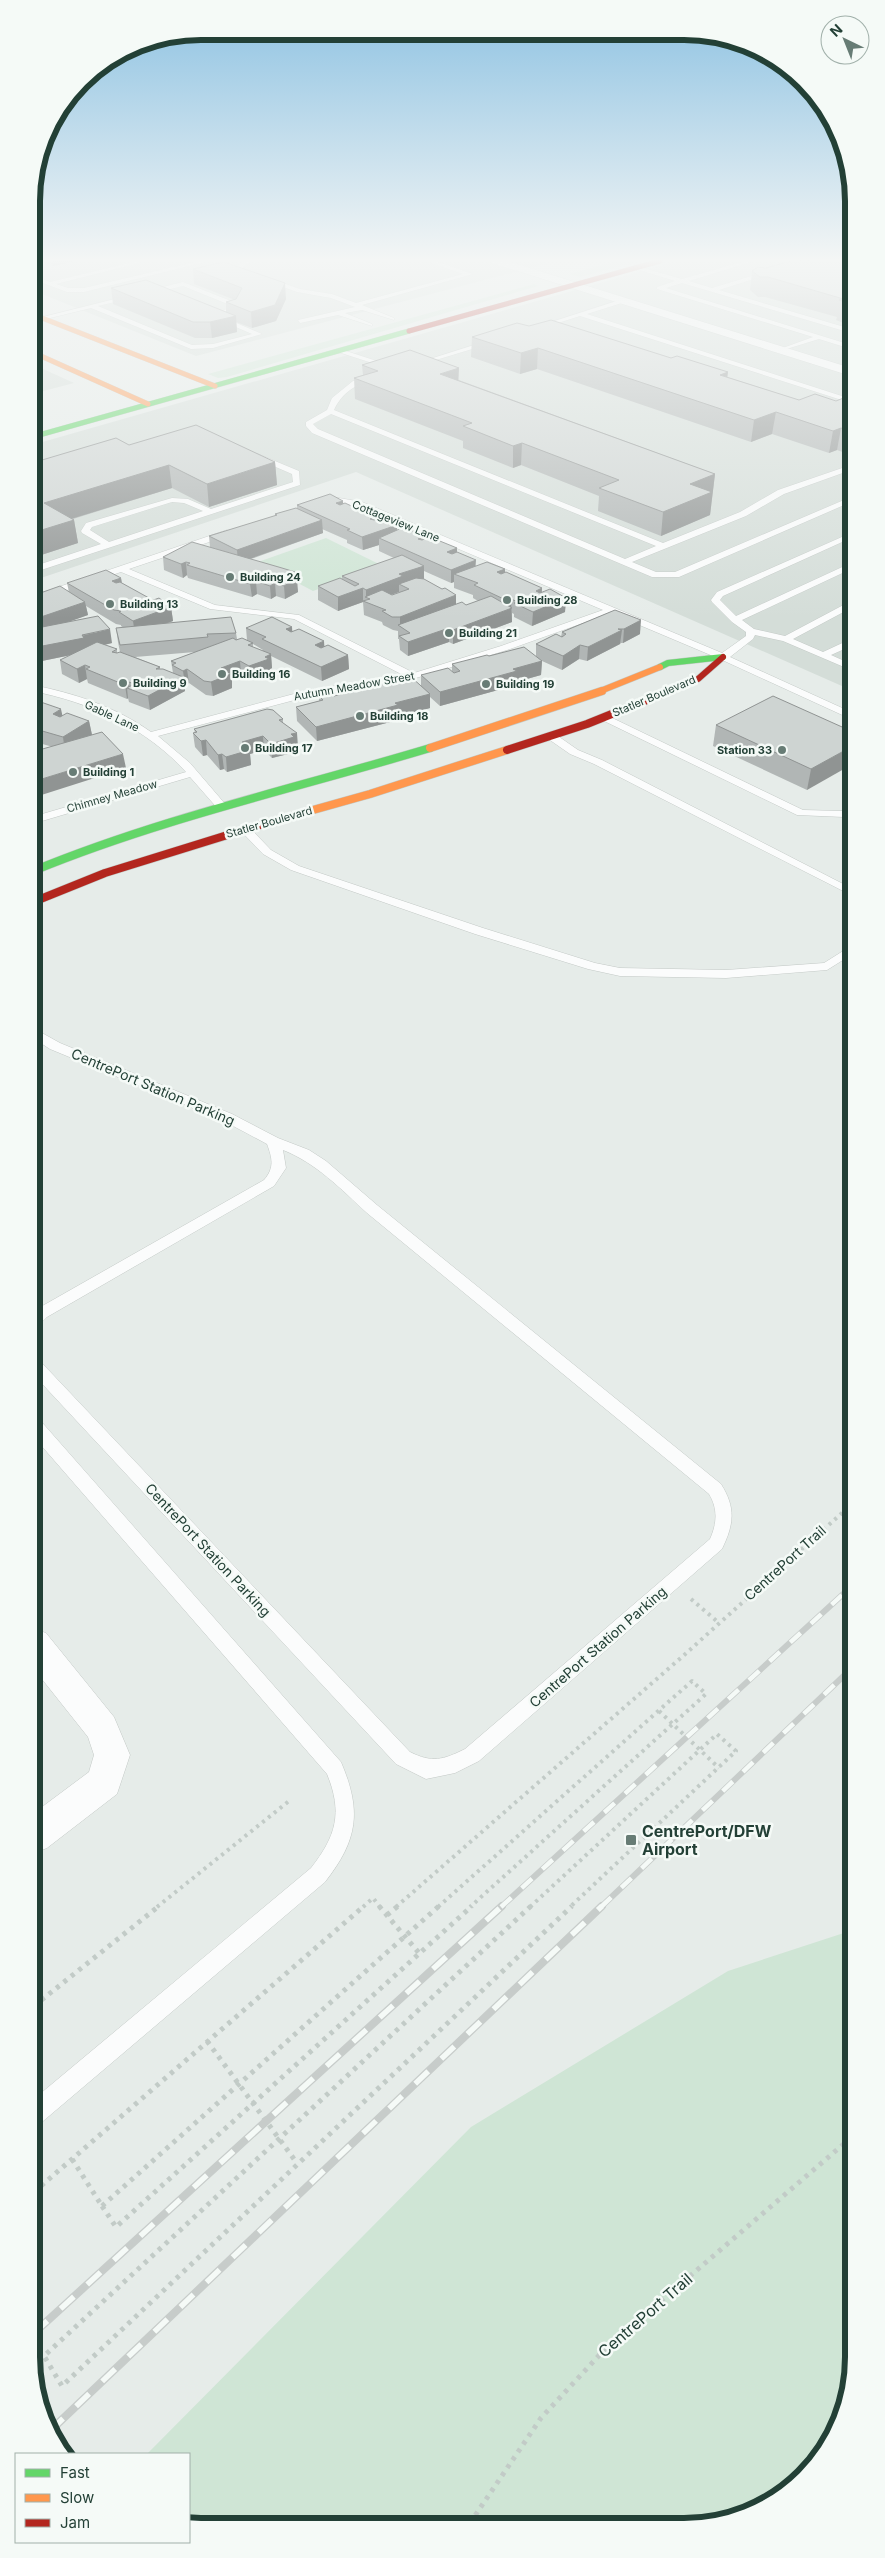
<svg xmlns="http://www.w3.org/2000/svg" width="885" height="2558" font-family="Inter,sans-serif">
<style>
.built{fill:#d4ddd8}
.green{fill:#cfe5d5}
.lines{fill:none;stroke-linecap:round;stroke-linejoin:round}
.lane-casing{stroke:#c3c9c6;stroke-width:1}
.street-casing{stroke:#c3c9c6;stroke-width:1}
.fast-far2-casing{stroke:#c2c9c6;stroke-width:5.5}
.fast-far1-casing{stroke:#c2c9c6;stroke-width:7}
.fast-casing{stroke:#c2c9c6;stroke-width:9}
.slow-far2-casing{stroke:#c2c9c6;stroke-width:5.5}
.slow-far1-casing{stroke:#c2c9c6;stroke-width:7}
.slow-casing{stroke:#c2c9c6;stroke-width:9}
.jam-far2-casing{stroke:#c2c9c6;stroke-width:5.5}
.jam-far1-casing{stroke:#c2c9c6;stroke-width:7}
.jam-casing{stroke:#c2c9c6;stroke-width:9}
.path-far1{stroke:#c2cbc7;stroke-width:4;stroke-dasharray:3 4.5;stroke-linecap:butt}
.path{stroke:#c2cbc7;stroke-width:5;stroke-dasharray:4 5.5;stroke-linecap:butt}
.lane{fill:#fbfcfc;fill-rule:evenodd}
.street{fill:#fbfcfc;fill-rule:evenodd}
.fast-far2{stroke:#63d668;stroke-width:5}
.fast-far1{stroke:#63d668;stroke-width:6}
.fast{stroke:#63d668;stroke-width:8}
.slow-far2{stroke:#ff974d;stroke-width:5}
.slow-far1{stroke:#ff974d;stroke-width:6}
.slow{stroke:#ff974d;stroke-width:8}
.jam-far2{stroke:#b3261e;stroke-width:5}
.jam-far1{stroke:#b3261e;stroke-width:6}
.jam{stroke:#b3261e;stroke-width:8}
.rail-far1-casing{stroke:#c7ccca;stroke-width:6}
.rail-casing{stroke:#c7ccca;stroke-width:8}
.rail-far1{stroke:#f5faf7;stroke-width:4.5;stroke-dasharray:14;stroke-linecap:butt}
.rail{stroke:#f5faf7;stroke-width:5.5;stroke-dasharray:18;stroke-linecap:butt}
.wall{fill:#b1b6b5;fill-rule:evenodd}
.shaded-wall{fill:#909493}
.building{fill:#ced4d2;stroke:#909493}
.poi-dot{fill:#677c75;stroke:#f5faf7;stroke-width:2}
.labels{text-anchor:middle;stroke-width:5;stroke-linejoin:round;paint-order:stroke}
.far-street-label{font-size:11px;fill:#234036;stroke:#f5faf7}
.far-poi-label{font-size:11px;font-weight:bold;fill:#234036;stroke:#f5faf7;text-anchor:start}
.street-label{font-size:14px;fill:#234036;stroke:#f5faf7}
.near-poi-label{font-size:16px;font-weight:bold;fill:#234036;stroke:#f5faf7;text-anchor:start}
.near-street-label{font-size:16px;fill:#234036;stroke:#f5faf7}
.rim{fill:none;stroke:#234036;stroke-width:6}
</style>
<rect width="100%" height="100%" fill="#e6ece9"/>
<g class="built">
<polygon points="32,261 557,261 196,356 32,290"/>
<polygon points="677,261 851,261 851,690 356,472 32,581 32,445"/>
<polygon points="32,364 74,383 32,394"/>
</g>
<g class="green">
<polygon points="616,261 640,261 580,277 570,274"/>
<polygon points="534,284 538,286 227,377 218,378 208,374"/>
<polygon points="326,538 383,566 313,591 258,562"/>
<polygon points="853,1930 853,2368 841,2422 812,2469 769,2504 717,2523 189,2524 189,2454 147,2454 471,2127 728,1971"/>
</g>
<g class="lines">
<defs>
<g id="lane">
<polygon points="137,261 147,261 56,284 68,288 84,288 199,261 209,261 84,292 67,292 32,279 32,275 50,282"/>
<polygon points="255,261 245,264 242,269 300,289 332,294 356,303 463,274 426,261 435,261 473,274 362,305 394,318 394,320 362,310 345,313 372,324 372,326 338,315 300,323 298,320 355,307 331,298 297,292 236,270 241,262"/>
<polygon points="745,261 754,261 689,281 712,288 801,261 810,261 719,290 851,329 851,333 682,283 666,288 851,345 851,349 819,339 780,351 780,349 813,337 657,289 657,287 675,281 633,268 636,266 682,279"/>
<path d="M183,282l53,21 -7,9 -11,3 44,19 -49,14 -22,1 -100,-41 -49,12 -3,-2zM183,286l47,19 -5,5 -17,5 44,19 -39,10 -21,1 -94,-39z"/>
<polygon points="623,299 625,302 587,314 851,399 851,403 580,316 539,329 536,327"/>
<polygon points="490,340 492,343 416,366 411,365"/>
<polygon points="340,349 395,367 396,368 391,369 338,352"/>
<path d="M373,375l2,3c-18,6 -33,14 -41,32l329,133 77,-31 38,-22 73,-25v5l-67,24 -38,22 -114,46 24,10h19l176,-75v5l-172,75h-27l-340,-144 -6,-7v-4l21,-12 5,-12 21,-17zM331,414l325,132 -31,13 -307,-130 -5,-5z"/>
<path d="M258,454l41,17 1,14 -268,88v-6l69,-23 -19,-11 -1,-2 5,-8 86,-25 16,1 23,10 82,-27 -1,-8 -37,-16 -1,-2zM172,502l12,1 19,8 -94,31 -19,-12 2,-3z"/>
<path d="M339,498l23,4 360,151 24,-17v-4l-14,-10 -20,-20 -1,-2 6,-8 134,-59v5l-128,58 -3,4 16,16 115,-53v6l-109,51 12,9 31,7 66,-35v7l-58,31 30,13 28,-13v7l-20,9 20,9v6l-68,-29 -28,-6 -2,4 -23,18 121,55v7l-131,-60 -109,-46 -104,37 -91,28 -110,19 -148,39 32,27 36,42v4h-8l-28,-32 -158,47v-7l154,-45c-40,-44 -96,-70 -154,-81v-6c42,8 84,22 119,47l154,-41 98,-16 -109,-56 -84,-10 -89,-37 -89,30v-6l195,-66 4,3 -1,2 -101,34 86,36 84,10 115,58 87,-27 102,-36 -246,-104c-8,-2 -35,-2 -38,-4z"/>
<polygon points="604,714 803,810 842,811 851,808 851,815 844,817 797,815 600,719 600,715"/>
<polygon points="547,734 555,734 578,750 602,760 851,888 851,895 594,764 570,754 547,738"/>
<polygon points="245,826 249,827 271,850 299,866 483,928 595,963 620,968 726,970 824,963 851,946 851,955 827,970 726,978 620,976 588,969 475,934 291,870 263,854 239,829"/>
<path d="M33,1028l27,15 172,71 46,24 31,12 17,11 51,44 344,279c15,24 13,40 1,65l-243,212 -24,12 -29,6 -30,-15 -363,-390v-16l6,2 371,392c22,11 33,8 55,-3l245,-210c7,-16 8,-30 -1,-45l-342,-281c-26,-24 -51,-50 -84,-63l3,18 -12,18 -227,131 -9,9 -5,2v-16l4,-3 227,-129c11,-13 8,-22 3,-36l-45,-24 -172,-71 -17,-11z"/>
<path d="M33,1418l6,1 302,343c21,49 17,78 -16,120l-283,240 -8,3v-26l277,-231c25,-32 32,-55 16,-94l-294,-338z"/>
</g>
<g id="street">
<polygon points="491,261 507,261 851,368 851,376 492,263"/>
<polygon points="34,1629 46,1633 114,1717 130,1755 117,1794 47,1848 34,1853 34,1813 89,1772 94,1755 88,1737 34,1669"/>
</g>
<polyline id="fast-far2" points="32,437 409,331"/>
<polyline id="fast-far1" points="660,667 668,663 723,657"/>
<path id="fast" d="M33,871c129,-53 264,-83 397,-123"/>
<g id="slow-far2">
<polyline points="32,314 215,386"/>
<polyline points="32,352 148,404"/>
</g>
<polyline id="slow-far1" points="598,692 660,667"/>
<g id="slow">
<polyline points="430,748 602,691"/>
<polyline points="263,824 370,794 507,750"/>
</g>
<polyline id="jam-far2" points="409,331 660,261"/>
<polyline id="jam-far1" points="666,692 698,679 723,657"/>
<g id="jam">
<polyline points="507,750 587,724 669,691"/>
<polyline points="33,902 105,873 263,824"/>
</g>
</defs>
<use href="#lane" class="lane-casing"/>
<use href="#street" class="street-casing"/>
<use href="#fast-far2" class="fast-far2-casing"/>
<use href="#fast-far1" class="fast-far1-casing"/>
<use href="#fast" class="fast-casing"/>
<use href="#slow-far2" class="slow-far2-casing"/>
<use href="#slow-far1" class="slow-far1-casing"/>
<use href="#slow" class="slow-casing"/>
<use href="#jam-far2" class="jam-far2-casing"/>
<use href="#jam-far1" class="jam-far1-casing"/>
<use href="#jam" class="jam-casing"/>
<g class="path-far1">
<polyline points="691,1599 719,1623"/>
<polyline points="659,1711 719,1768"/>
<polyline points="157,1907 289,1801"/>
<polyline points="363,1907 373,1898 380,1907"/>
<polyline points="396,1907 683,1656 852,1504"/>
<polyline points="438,1907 692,1681 706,1694 470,1907"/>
<polyline points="530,1907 717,1734 736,1751 570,1907"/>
</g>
<g class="path">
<polyline points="379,1906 419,1953"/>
<polyline points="531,1906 44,2356 62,2386 572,1906"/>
<polyline points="387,1915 398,1906"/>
<polyline points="34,2006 159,1906"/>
<polyline points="207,2041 297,2163"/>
<polyline points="72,2159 102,2206"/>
<polyline points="34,2192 364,1906"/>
<polyline points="102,2206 116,2227 472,1906"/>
<polyline points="102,2206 439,1906"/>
<polyline points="470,2523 541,2418 605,2349 853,2136"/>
</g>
<use href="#lane" class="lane"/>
<use href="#street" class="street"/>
<use href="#fast-far2" class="fast-far2"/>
<use href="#fast-far1" class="fast-far1"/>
<use href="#fast" class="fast"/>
<use href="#slow-far2" class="slow-far2"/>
<use href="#slow-far1" class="slow-far1"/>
<use href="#slow" class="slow"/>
<use href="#jam-far2" class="jam-far2"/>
<use href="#jam-far1" class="jam-far1"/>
<use href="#jam" class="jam"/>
<defs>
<g id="rail-far1">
<polyline points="501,1907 852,1586"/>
<polyline points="601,1907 852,1668"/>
</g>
<g id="rail">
<polyline points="34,2333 502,1906"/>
<polyline points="50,2431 602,1906"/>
</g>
</defs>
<use href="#rail-far1" class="rail-far1-casing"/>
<use href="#rail" class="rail-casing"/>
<use href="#rail-far1" class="rail-far1"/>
<use href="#rail" class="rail"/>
</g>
<g class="wall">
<polygon points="38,261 75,261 53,266"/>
<polygon points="851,261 851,326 836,320 837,317 765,297 758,297 750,290 752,271 766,268"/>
<polygon points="193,269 286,299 276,321 252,328 236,322 237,332 212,338 195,338 113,304 111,288 226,312 226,302 235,300 194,284"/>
<polygon points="529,326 671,358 728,372 727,377 799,400 836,401 851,395 851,455 837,450 829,453 772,434 751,442 537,369 520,374 471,357 472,337"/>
<polygon points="362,365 459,380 715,474 710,515 661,536 598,511 599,496 521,465 513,468 463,448 463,441 355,399 354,378 363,375"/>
<polygon points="129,445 275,462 277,485 209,507 172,488 73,519 74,520 78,543 32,558 32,463"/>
<path d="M343,503l32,17 22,10 27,9 33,13 19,14 29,6 37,16v5l24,5 -1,14 -33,14 -18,-9v-3l-2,-1v9l-59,22 -4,-2 -41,14 -8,-6 -1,-11h-1v-8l-5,-1 -10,-5 -1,-3 -18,-7 -1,-13 -25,9 -20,-11v-14l24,-7v-3l52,-18 -15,-7v-6l-16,5 -16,-7v-3l-25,-11 1,4 -72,26 44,19 3,14 -13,7 -9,-3 -5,3 -14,-5 -5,3 -64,-19 -1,-3 -4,3 -19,-8 -1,-13 47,-10 -1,-11 66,-20v-2l22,-6v-3zM424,571l27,12 3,-1v6l19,7v3l5,3 -12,4 -10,-1 -32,-25zM399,592v1l-7,2h-1z"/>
<path d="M121,578l1,5 27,18 22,6 2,14 -7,3 70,9 1,6 10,1 -1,-12 46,-1v4l33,16 23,8 1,14 -27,12 -51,-25 1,12 -2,1v4l-19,7 -10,-5 -9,4v9l-19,8 -7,-1 -17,-12 -5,2 1,6 -35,19 -21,-8 -1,-4 -1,1 -39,-16 -1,-4 -8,4 -17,-9 -2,-14 11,-5 -39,8v-67l37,-4 -2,-9zM86,606l30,18 5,1v1l3,2h-8l2,14 2,10 -3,1v-4l-13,-4 8,-2 -42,-22 18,-6zM253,644l10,6v1l-10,-3zM195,652l-24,9 2,12 -13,-4v-2l-25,-10z"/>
<polygon points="615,610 640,634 623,643 621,643 620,644 587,661 579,659 562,670 542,661 541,675 516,682 516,685 440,706 430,697 430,708 398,717 398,720 317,741 297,721 296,707 319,701 319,696 334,696 378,685 378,681 390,681 421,686 421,675 452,671 452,664 489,656 536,656 536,644 561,637 562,632"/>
<polygon points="32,699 62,716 89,721 92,735 126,768 32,741"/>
<polygon points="283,719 283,723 298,747 295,748 296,752 272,758 264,750 250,754 251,765 227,772 224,769 220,770 207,755 203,756 195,747 193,733 195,733 194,729"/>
<polygon points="716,725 851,731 807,790 713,746"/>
</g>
<g class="shaded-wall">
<polygon points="52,261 75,261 53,266"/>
<polygon points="285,283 286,299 276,321 252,328 251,312"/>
<polygon points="236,316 237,332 212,338 210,322"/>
<polygon points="538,348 537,369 520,374 521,353"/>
<polygon points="459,368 458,389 440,374"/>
<polygon points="728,372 725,393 720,375"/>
<polygon points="776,412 772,434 751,442 754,420"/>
<polygon points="841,428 837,450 829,453 833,431"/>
<polygon points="522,443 521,465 513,468 513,446"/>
<polygon points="275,462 277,485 209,507 207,484"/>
<polygon points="169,465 172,488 48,526 44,503"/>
<polygon points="715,474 710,515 661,536 663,512 690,484"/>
<polygon points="343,501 344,514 336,503"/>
<polygon points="74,520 78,543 32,558 32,533"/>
<polygon points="322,520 323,533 238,563 237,550"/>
<polygon points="397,525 397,538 379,538 379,545 363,550 362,537"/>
<polygon points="424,536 425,549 418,539"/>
<polygon points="457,548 457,562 447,552"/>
<polygon points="476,560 475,573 454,574 454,582 451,583 451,570"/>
<polygon points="186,562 187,575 183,578 181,564"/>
<polygon points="424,566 424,579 399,584 399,592 370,602 370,599 366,597 366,590 399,574"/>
<polygon points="505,569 505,583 497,572"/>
<polygon points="295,572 295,579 297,578 298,592 285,599 284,586 289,576"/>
<polygon points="121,578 123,591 112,581"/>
<polygon points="256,581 257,594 252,597 250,584"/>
<polygon points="275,583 276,596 271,599 270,586"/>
<polygon points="363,588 363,602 338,611 338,597"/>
<polygon points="542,588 541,602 536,591"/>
<polygon points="456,595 456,609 400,626 400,617"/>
<polygon points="566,598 565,612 532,626 533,612"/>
<polygon points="511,599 512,622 453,644 453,630 507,610 508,601"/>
<polygon points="85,602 88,615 32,635 32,620"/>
<polygon points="171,607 173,621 135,634 133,621"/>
<polygon points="641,620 640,634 623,643 624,629"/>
<polygon points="292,627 293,641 286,629"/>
<polygon points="449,628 449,642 408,656 408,642"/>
<polygon points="110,629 112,643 86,649 86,652 32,663 32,648"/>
<polygon points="622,630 620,644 587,661 588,647"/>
<polygon points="324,641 325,655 315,645"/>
<polygon points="580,645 579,659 562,670 563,656"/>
<polygon points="271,654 272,668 270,669 270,673 251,680 249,666 265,657"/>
<polygon points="348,655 349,669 322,681 321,667"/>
<polygon points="240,661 241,675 232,679 232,688 213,696 211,682 221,668"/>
<polygon points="542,661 541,675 516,682 516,685 440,706 440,692 513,669"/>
<polygon points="85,665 87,679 79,683 77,669"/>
<polygon points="187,669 189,683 185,685 183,671"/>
<polygon points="183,677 185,691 150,710 148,696"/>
<polygon points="129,682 130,689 127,688 128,698 127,699 125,685"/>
<polygon points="430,694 430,708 398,717 398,720 317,741 316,727 395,703"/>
<polygon points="61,709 64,723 53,714"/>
<polygon points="89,721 92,735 65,752 63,737"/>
<polygon points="297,733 298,747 295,748 296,752 272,758 271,744 291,734"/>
<polygon points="263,736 264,750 250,754 251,765 227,772 226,757 242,742"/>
<polygon points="206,740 207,755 203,756 201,741"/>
<polygon points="851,747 851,765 807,790 811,769"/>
<polygon points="123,754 126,768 32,798 32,782"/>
<polygon points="222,754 224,769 220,770 218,755"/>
</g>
<g class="building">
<polygon points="791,261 851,261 851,304 839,300 847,300 768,277 760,277 752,271 758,267 766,268"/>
<polygon points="224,262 285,283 275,305 251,312 226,302 236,299 242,288 193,269"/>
<polygon points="146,280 236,316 210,322 193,322 111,288"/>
<polygon points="551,320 671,358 677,356 728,372 720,375 799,400 815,394 836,401 851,395 851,432 841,428 833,431 776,412 754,420 538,348 521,353 472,337 517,323 529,326"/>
<polygon points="410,350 459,368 440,374 715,474 690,484 712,492 663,512 599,488 619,480 522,443 513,446 463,426 472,423 354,378 378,371 362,365"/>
<polygon points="196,425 275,462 207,484 169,465 44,503 74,520 32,533 32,463 116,438 129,445"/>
<polygon points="330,494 343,501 336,503 340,505 345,503 375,517 370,519 374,520 381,518 397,525 362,537 347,530 350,529 297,505"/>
<polygon points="296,508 322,520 237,550 209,536 277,515 275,514"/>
<polygon points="404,527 424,536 418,539 422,540 430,537 457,548 447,552 452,554 457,552 476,560 451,570 379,538"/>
<polygon points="192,542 282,568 295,572 289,576 297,578 284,586 275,583 270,586 256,581 250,584 187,565 190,563 186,562 181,564 163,557"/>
<polygon points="402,555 424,566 399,574 403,576 366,590 363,588 338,597 318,586 340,578 355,586 359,584 342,576"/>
<polygon points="487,562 505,569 497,572 501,574 506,572 542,588 536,591 540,593 550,589 566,598 533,612 514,603 518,602 511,599 508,601 474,585 478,583 454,574"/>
<polygon points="106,570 121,578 112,581 116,583 120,582 149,598 145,600 148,602 159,598 171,607 133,621 119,612 121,611 114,610 67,583"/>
<polygon points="416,578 424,579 442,589 445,588 456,595 400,617 392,617 382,611 386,610 363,601 370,599 365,597 382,590 392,595 409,589 399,584"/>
<polygon points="60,586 85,602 32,620 32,596"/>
<polygon points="491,596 512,608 453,630 449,628 408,642 399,636 410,633 398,625 462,602 466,605"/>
<polygon points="615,610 641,620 624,629 618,629 622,630 588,647 580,645 563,656 536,644 556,634 562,637 566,634 562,632"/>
<polygon points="98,616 110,629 82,635 84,638 32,648 32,629"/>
<polygon points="231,617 236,633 207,634 208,637 120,645 116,628"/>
<polygon points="272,617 292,627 286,629 291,632 299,629 324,641 315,645 321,648 328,645 348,655 321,667 262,639 266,637 246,628"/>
<polygon points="233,638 236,640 242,638 253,643 248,645 271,654 265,657 269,659 249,666 240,661 221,668 231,674 211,682 204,681 187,669 183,671 172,665 176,663 171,661"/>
<polygon points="97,642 117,649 112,652 117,653 120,652 160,667 156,669 163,669 183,677 148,696 127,688 134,684 129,682 125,685 86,669 90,667 85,665 77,669 60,660"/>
<polygon points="524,647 542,661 513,669 517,671 440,692 421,675 448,668 454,673 460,671 452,664 487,655 489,656"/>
<polygon points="410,676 430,694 395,703 398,705 316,727 296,707 323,700 319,696 331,693 334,696 381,684 378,681 387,679 390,681"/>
<polygon points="773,696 851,731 851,747 811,769 716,725"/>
<polygon points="32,699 61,709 53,714 60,717 67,713 89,721 63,737 32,728"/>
<polygon points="267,709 273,710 283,719 279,720 297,733 291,734 294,737 271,744 263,736 242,742 250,750 226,757 222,754 218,755 206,740 201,741 193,733 197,732 194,729"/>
<polygon points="102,732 123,754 32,782 32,752"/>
</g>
<linearGradient id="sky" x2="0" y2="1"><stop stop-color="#8dc2e2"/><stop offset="0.42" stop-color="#f4f6f5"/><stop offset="1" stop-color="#f4f6f5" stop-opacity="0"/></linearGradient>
<rect width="885" height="619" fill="url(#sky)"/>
<g class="poi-dot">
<circle cx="230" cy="577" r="5"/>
<circle cx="507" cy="600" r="5"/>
<circle cx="110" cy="604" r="5"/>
<circle cx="449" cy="633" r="5"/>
<circle cx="222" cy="674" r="5"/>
<circle cx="123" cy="683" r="5"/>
<circle cx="486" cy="684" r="5"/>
<circle cx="360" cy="716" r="5"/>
<circle cx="245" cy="748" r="5"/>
<circle cx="782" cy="750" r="5"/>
<circle cx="73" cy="772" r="5"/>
<rect x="625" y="1834" width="12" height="12" rx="2.5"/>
</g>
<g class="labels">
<g class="far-street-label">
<text transform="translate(396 521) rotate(22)" y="4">Cottageview Lane</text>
<text transform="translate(354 686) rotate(-10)" y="4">Autumn Meadow Street</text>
<text transform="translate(654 696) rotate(-23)" y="4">Statler Boulevard</text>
<text transform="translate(112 716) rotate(25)" y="4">Gable Lane</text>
<text transform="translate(112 796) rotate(-16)" y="4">Chimney Meadow</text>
<text transform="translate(269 822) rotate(-16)" y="4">Statler Boulevard</text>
</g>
<g class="far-poi-label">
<text x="240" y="581">Building 24</text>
<text x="517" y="604">Building 28</text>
<text x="120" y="608">Building 13</text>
<text x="459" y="637">Building 21</text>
<text x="232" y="678">Building 16</text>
<text x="133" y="687">Building 9</text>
<text x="496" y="688">Building 19</text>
<text x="370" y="720">Building 18</text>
<text x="255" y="752">Building 17</text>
<text x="772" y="754" text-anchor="end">Station 33</text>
<text x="83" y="776">Building 1</text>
</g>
<g class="street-label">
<text transform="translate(153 1087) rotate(23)" y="5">CentrePort Station Parking</text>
<text transform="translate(208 1550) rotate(47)" y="5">CentrePort Station Parking</text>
<text transform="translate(785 1563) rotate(-42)" y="5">CentrePort Trail</text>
<text transform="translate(598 1647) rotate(-41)" y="5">CentrePort Station Parking</text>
</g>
<g class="near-poi-label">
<text x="642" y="1837">CentrePort/DFW<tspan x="642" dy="18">Airport</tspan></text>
</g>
<g class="near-street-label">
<text transform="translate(645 2315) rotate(-41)" y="6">CentrePort Trail</text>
</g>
</g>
<path d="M0 0H885V2558H0ZM201 40H684A161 161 0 0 1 845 201V2357A161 161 0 0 1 684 2518H201A161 161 0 0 1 40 2357V201A161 161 0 0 1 201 40Z" fill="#f5faf7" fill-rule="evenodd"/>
<path class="rim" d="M201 40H684A161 161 0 0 1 845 201V2357A161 161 0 0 1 684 2518H201A161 161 0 0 1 40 2357V201A161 161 0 0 1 201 40Z"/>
<rect x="15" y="2453" width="175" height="90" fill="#f5faf7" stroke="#a1b0aa"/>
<rect x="25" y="2469" width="25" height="8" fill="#63d668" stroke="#a1b0aa"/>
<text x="60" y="2478" font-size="15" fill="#234036">Fast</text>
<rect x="25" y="2494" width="25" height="8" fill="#ff974d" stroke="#a1b0aa"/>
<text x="60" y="2503" font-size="15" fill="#234036">Slow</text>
<rect x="25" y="2519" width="25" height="8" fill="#b3261e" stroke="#a1b0aa"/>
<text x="60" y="2528" font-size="15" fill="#234036">Jam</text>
<g transform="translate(845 40) rotate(317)"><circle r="24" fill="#f5faf7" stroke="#a1b0aa"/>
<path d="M0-4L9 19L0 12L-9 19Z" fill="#677c75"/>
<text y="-8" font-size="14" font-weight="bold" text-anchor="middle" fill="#234036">N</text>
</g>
</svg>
